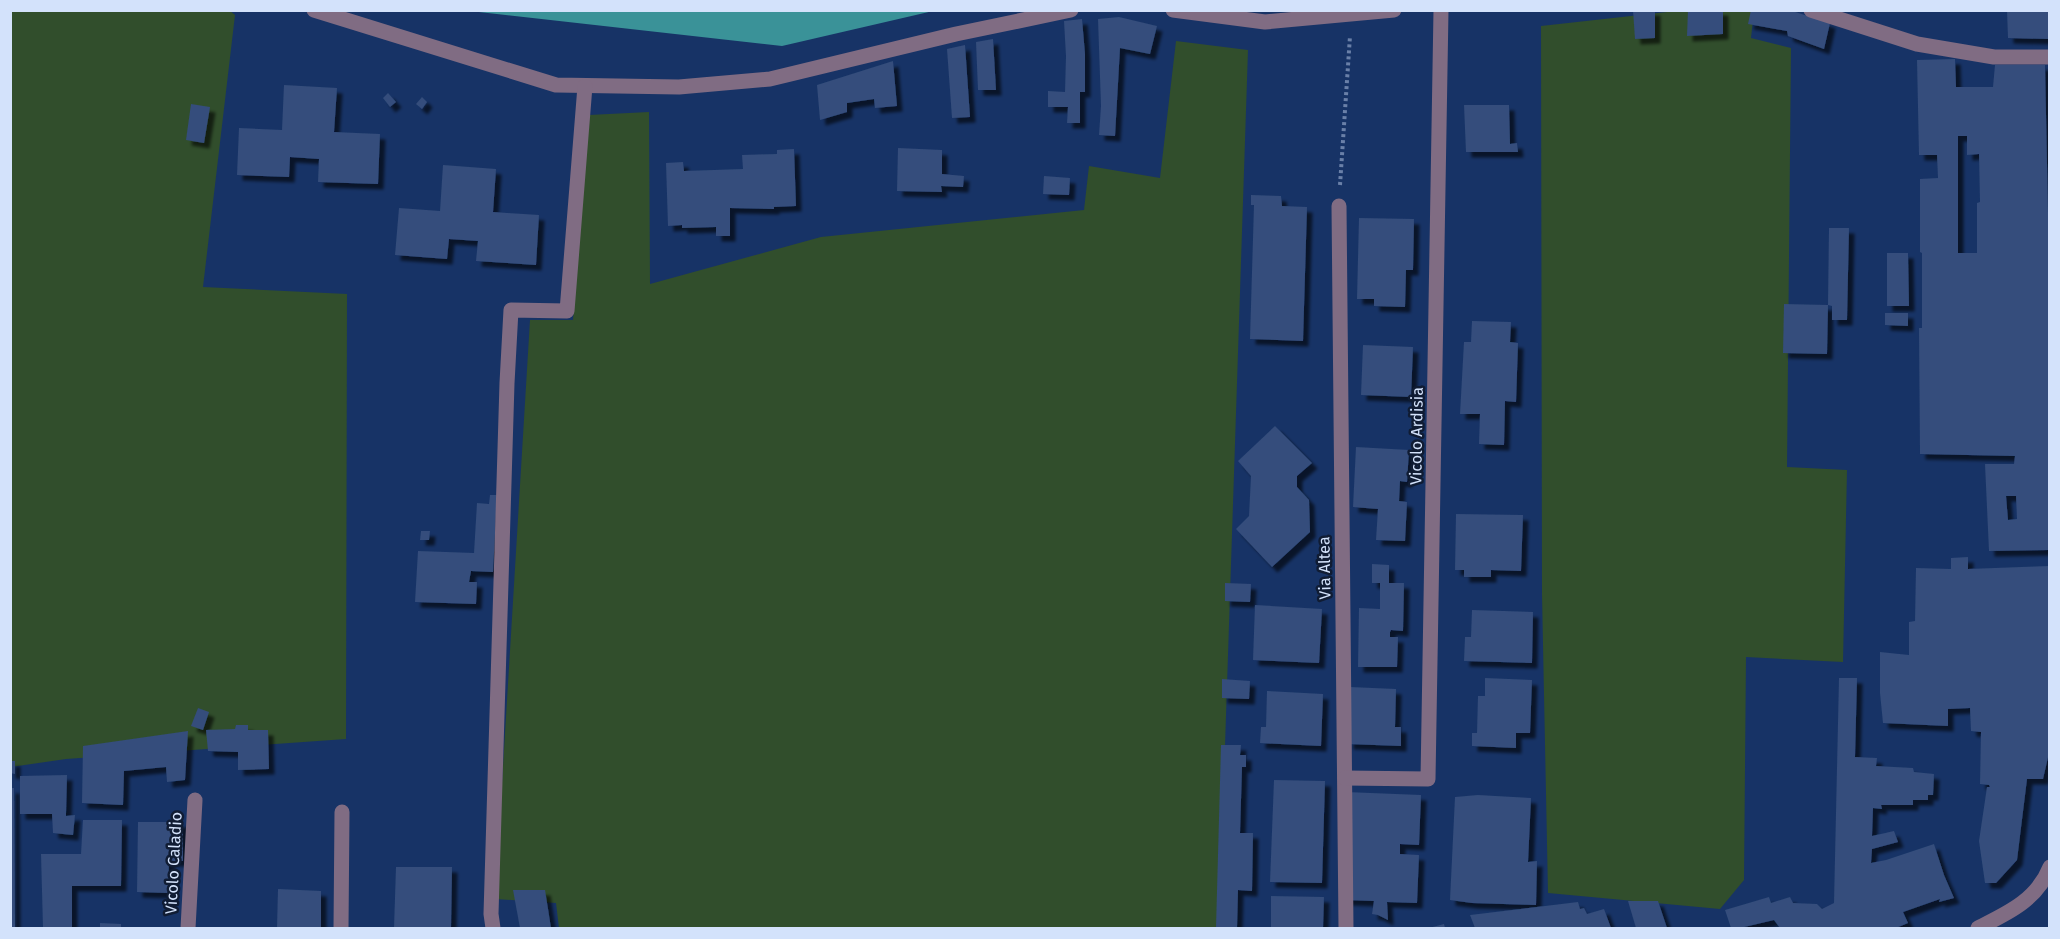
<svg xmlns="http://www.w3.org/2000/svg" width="2060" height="939" font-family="'Fira Sans',sans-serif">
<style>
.green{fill:#314e2c}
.water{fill:#3a9298}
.building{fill:#344d7b;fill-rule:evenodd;filter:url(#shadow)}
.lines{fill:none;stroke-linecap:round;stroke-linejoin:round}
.path{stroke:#6a80a8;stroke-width:4;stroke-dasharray:3 3;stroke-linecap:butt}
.minor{stroke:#806c83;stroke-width:15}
.labels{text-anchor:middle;stroke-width:5;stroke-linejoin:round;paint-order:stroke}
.street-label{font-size:16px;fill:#d3e2fb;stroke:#101c33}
</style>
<defs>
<filter id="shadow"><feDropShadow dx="5.5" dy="5.5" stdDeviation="1.5" flood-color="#0009"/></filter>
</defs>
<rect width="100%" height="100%" fill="#173366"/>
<g class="green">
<polygon points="229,10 235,15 203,287 347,294 346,739 66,759 11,767 10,11"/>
<polygon points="1676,11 1754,11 1751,38 1791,48 1787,467 1847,470 1843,662 1746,657 1744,880 1720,909 1548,893 1542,595 1541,26"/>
<polygon points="1176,41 1248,50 1219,928 559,928 556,903 495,899 530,320 573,320 589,115 649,112 650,284 821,237 1084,210 1089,166 1160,178"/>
</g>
<polygon class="water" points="470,11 470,10 933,11 782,46"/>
<g class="building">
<polygon points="1633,10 1655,10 1655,38 1635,39"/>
<polygon points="1688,10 1723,10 1723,34 1687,36"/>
<polygon points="1751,10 1789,10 1830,23 1824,49 1788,36 1787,31 1748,24"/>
<polygon points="2007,10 2049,10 2049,39 2008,38"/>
<polygon points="1119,17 1157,26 1150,54 1120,48 1115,136 1099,135 1101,106 1098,19"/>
<polygon points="1082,19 1085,54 1085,92 1080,92 1080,123 1067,123 1068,107 1048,107 1048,91 1065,92 1066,56 1064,21"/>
<polygon points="993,39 996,90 978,90 976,42"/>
<polygon points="965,45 970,117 952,118 947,49"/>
<path d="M1955,59l1,28h37l2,-22h50l4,196v289l-60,1 -4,-87h29l1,-8 -95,-2 -1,-126h3v-75l-2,-1v-73l18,-1 -1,-23h-18l-2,-95zM1958,136h9v19l12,-1 1,48 -3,1v50h-19zM2006,496h10l1,23 -9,1z"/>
<polygon points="893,61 897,106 875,108 874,99 847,103 847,112 820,120 817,85"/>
<polygon points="284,85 337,88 334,132 380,134 378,184 318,182 319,159 290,157 289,177 237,175 239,128 282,130"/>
<polygon points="388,93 396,102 390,107 383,98"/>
<polygon points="422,97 427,102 422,109 416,104"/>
<polygon points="191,104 210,107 204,143 186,140"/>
<polygon points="1464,105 1509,105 1510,144 1517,143 1518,152 1466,152"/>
<polygon points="898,148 942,150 942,174 964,176 963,187 941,186 942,192 897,191"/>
<polygon points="794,149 796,206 774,207 774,209 730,208 730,236 716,236 716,227 682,228 682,225 668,226 666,163 683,162 684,171 743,169 742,155 777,154 777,150"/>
<polygon points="443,165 496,169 493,212 539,215 536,265 476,261 478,241 449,239 447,259 395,255 399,208 440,211"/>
<polygon points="1044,176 1070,178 1069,195 1043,194"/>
<polygon points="1251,195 1281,196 1282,206 1307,207 1303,341 1250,339 1254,205 1251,205"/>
<polygon points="1359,218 1414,219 1413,270 1406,270 1405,307 1374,306 1374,299 1357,299"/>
<polygon points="1829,228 1849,228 1847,320 1832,320 1832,306 1828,305"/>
<polygon points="1887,253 1908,253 1909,306 1887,306"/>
<polygon points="1784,304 1828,305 1827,354 1783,353"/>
<polygon points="1885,313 1908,313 1908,326 1885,325"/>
<polygon points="1472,321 1511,322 1510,342 1518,343 1516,402 1505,401 1504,445 1479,444 1480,414 1460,414 1464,342 1471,342"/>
<polygon points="1363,345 1413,347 1411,397 1361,395"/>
<polygon points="1275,426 1312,463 1297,476 1297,487 1309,500 1310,532 1272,567 1236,529 1249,516 1251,476 1238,461"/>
<polygon points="1356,447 1409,450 1407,482 1400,481 1399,501 1407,502 1405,541 1376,540 1378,509 1353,507"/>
<polygon points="490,495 497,495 493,572 471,571 469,582 477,582 476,604 415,602 418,551 474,553 477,503 489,504"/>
<polygon points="1456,514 1523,515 1521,571 1491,570 1491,577 1464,577 1464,570 1455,570"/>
<polygon points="421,531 430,531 429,540 420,540"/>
<polygon points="1968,557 1968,569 2049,566 2049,753 2043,779 2027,779 2017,860 1996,883 1985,883 1979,841 1987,787 1990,787 1989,785 1980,784 1981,732 1971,731 1970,708 1948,709 1948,726 1883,723 1880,693 1880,652 1909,655 1909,622 1915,621 1916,568 1951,569 1951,558"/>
<polygon points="1372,564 1389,565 1389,583 1404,583 1403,631 1391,630 1390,632 1390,637 1398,637 1397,667 1358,667 1359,608 1380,609 1380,583 1372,583"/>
<polygon points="1225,583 1251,584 1250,602 1225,601"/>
<polygon points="1255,605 1322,609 1319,663 1253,660"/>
<polygon points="1472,610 1533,612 1532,663 1464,661 1465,637 1471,637"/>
<polygon points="1485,678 1532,680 1530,733 1516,733 1516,748 1472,746 1472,733 1477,733 1478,696 1485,696"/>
<polygon points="1839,678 1857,678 1855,757 1877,758 1876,766 1913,768 1914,772 1934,774 1933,795 1928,795 1928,800 1913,800 1913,805 1881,805 1882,809 1873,808 1872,836 1894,831 1898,842 1872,849 1871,863 1886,860 1934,844 1944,875 1954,898 1939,902 1940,899 1903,912 1908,923 1896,928 1780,928 1774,920 1740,928 1731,928 1725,910 1769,897 1771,903 1790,897 1793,903 1817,904 1822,909 1834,903"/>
<polygon points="1222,679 1250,681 1249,699 1222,698"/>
<polygon points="1350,687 1396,689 1395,727 1401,727 1401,746 1348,744"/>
<polygon points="1267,691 1323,694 1321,746 1260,743 1261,727 1266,727"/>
<polygon points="198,708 209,712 203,730 191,726"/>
<polygon points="236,725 248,725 248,730 268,730 269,769 238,770 238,752 208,751 206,730 235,729"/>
<polygon points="188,731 185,780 167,782 166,767 124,771 123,805 82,803 83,746"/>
<polygon points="1221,745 1241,745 1240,755 1246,755 1246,767 1242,767 1240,833 1253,833 1252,891 1238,890 1237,928 1216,928"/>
<polygon points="10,761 15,761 15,774 10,773"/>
<polygon points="67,775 66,814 66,816 75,815 73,835 53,833 52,814 20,814 20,776"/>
<polygon points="1274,780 1325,781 1322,883 1270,882"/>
<polygon points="10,788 14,788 15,928 10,928"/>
<polygon points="1346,792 1421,795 1419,845 1400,844 1400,854 1419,855 1417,903 1387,902 1388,920 1378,915 1372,914 1374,901 1346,900"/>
<polygon points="1478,795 1531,798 1528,862 1537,861 1536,905 1472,903 1450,900 1455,797"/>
<polygon points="83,820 122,820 121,886 72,886 72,928 43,928 41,854 81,854"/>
<polygon points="138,822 183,822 183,861 169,861 168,893 137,892"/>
<polygon points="396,867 452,867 451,928 394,928"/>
<polygon points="278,889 321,891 321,928 277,928"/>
<polygon points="513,890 545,890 551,928 520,928"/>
<polygon points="1271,896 1324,897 1323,928 1271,928"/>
<polygon points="1628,901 1658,901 1667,928 1636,928"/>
<polygon points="1578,902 1580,909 1584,908 1587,914 1604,909 1611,928 1475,928 1470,915"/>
<polygon points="100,923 121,924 121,928 100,928"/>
<polygon points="1444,924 1445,928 1429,928"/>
</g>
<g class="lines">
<polyline class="path" points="1340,185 1350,36"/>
<g class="minor">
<polyline points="314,10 556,85 679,87 770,79 956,34 1071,10"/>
<polyline points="1173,10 1265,22 1394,10"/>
<polyline points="1811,10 1917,44 1994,57 2050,57"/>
<polyline points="1339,206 1346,928"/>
<polyline points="1345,778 1428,779 1441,10"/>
<polyline points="188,928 195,800"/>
<polyline points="341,928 342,812"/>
<polyline points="493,928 491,914 507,383 511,310 567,311 585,86"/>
<path d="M1978,928c30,-15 59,-28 72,-61"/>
</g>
</g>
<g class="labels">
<g class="street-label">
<text transform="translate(1416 436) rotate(-89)" y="6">Vicolo Ardisia</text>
<text transform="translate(1324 568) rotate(-91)" y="6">Via Altea</text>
<text transform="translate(173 863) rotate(-87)" y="6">Vicolo Caladio</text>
</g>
</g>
<rect width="2060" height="939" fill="none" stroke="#d3e2fb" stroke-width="24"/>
</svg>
